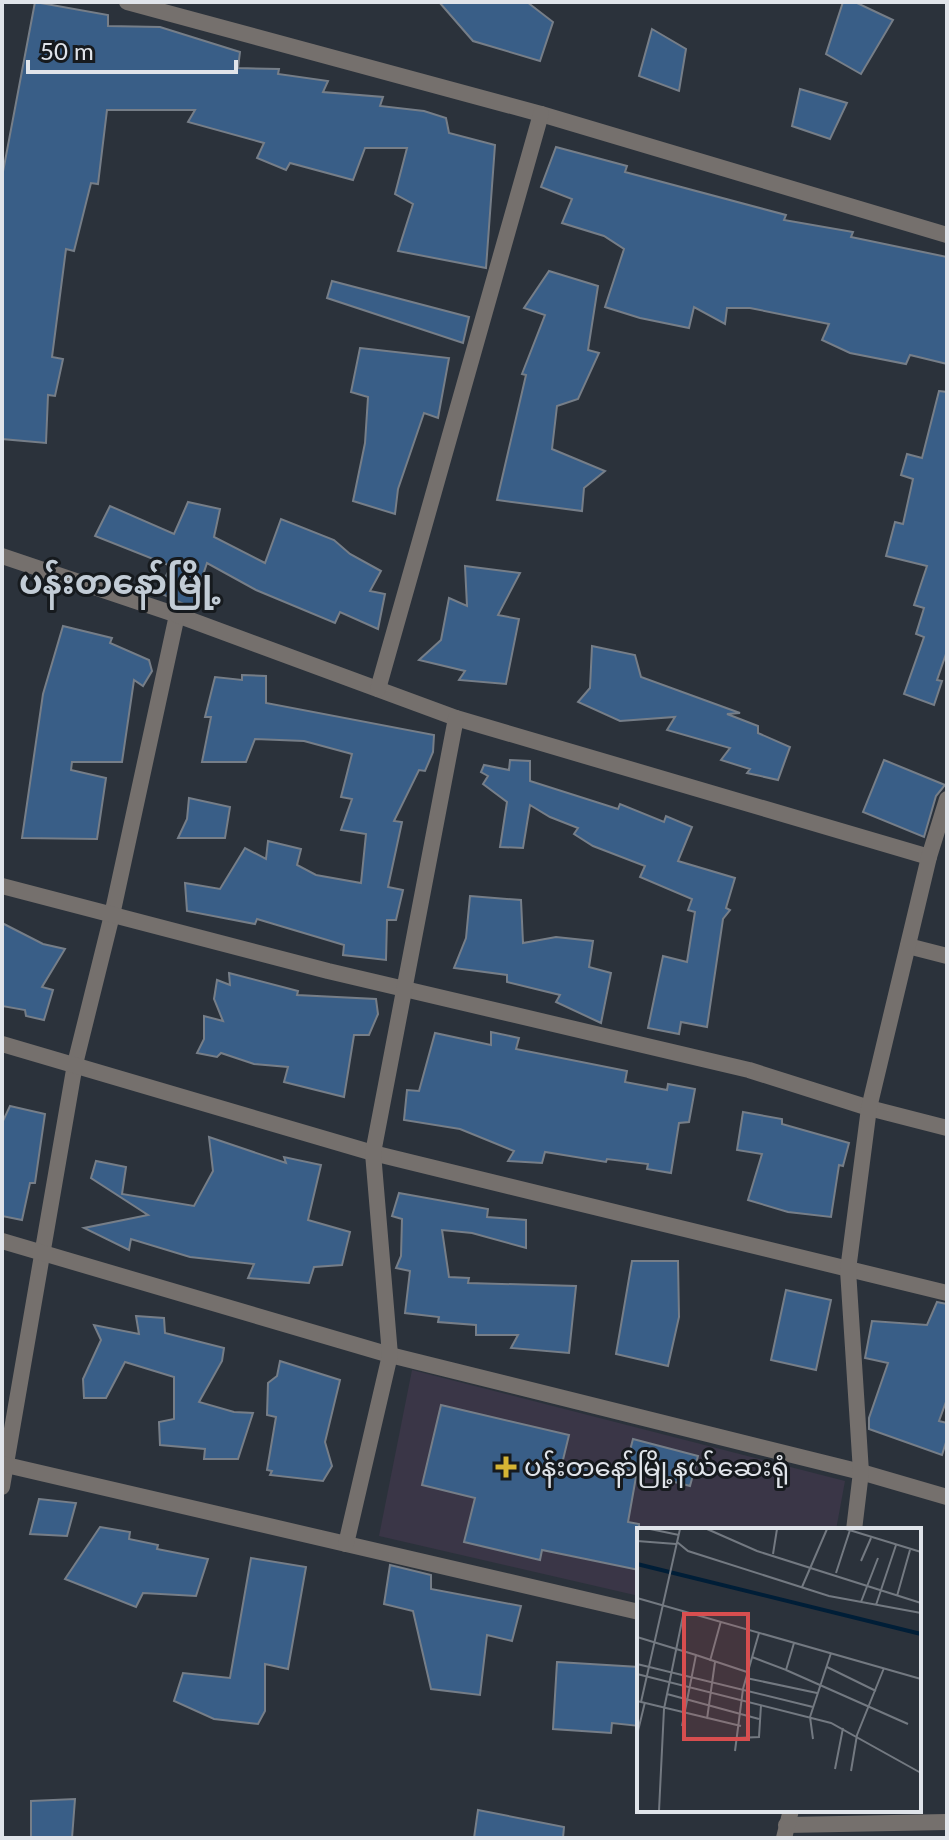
<svg xmlns="http://www.w3.org/2000/svg" width="949" height="1840" font-family="Lato,'Noto Sans Myanmar',sans-serif">
<style>
.medical{fill:#3a3647}
.building{fill:#395e87;stroke:#767e88;stroke-width:2}
.lines{fill:none;stroke-linecap:round;stroke-linejoin:round}
.street{stroke:#75706d;stroke-width:16}
.poi-dot{fill:#d6b534;stroke:#161a1e;stroke-width:3}
.labels{text-anchor:middle;stroke-width:6;stroke-linejoin:round;paint-order:stroke}
.poi-label{font-size:26px;fill:#e0e4ea;stroke:#161a1e;text-anchor:start}
.district-label{font-size:34px;font-weight:bold;fill:#c2ccd6;stroke:#161a1e}
.inset-river{fill:none;stroke:#001e37;stroke-width:4}
.inset-road{fill:none;stroke:#737981;stroke-width:2}
.view{fill:#d84e4f;fill-opacity:0.15;stroke:#d84e4f;stroke-width:4}
.inset-edge{fill:none;stroke:#e0e4ea;stroke-width:4}
</style>
<rect width="100%" height="100%" fill="#2b323b"/>
<polygon class="medical" points="412,1370 845,1481 836,1530 639,1530 639,1596 379,1536"/>
<g class="building">
<polygon points="35,2 108,15 108,26 160,27 240,52 238,68 279,69 278,74 328,81 323,92 383,97 380,106 424,111 446,118 449,133 495,145 486,268 398,251 413,204 395,194 407,148 365,148 353,180 290,163 286,170 257,158 264,143 188,122 195,110 107,110 98,184 91,183 74,251 66,249 52,357 63,359 55,396 48,395 46,443 2,439 2,177"/>
<polygon points="439,2 527,2 553,22 540,61 473,41"/>
<polygon points="843,2 855,2 893,20 861,74 826,54"/>
<polygon points="652,29 686,49 679,91 639,76"/>
<polygon points="800,89 847,103 830,139 792,126"/>
<polygon points="556,147 627,166 625,172 786,215 784,220 853,232 851,237 947,257 947,364 910,355 906,364 850,353 822,340 829,324 750,308 727,308 725,324 694,307 689,328 640,318 605,307 624,249 604,236 562,223 572,199 541,187"/>
<polygon points="549,271 598,286 588,350 599,353 578,399 557,406 552,449 605,471 584,488 582,511 497,500 526,375 522,374 545,315 524,308"/>
<polygon points="332,281 469,317 463,343 327,298"/>
<polygon points="360,348 449,358 438,418 424,413 398,489 395,514 353,501 365,443 368,397 351,392"/>
<polygon points="939,391 947,392 947,651 937,680 942,681 934,705 904,694 924,637 916,634 924,608 914,605 927,566 886,556 895,522 903,524 913,479 901,475 907,454 922,458"/>
<polygon points="188,502 220,509 214,537 265,563 281,519 334,540 350,554 381,571 370,591 385,594 378,629 340,612 335,623 256,590 207,563 192,608 158,592 171,566 95,536 110,506 174,534"/>
<polygon points="465,566 520,573 498,615 519,619 506,684 459,680 465,671 419,660 441,640 449,598 467,606"/>
<polygon points="63,626 112,638 110,643 149,660 152,671 143,686 134,680 122,762 72,762 71,770 106,778 97,839 22,838 43,694"/>
<polygon points="592,646 635,655 641,677 740,713 727,714 758,726 758,733 790,747 778,780 747,773 750,769 721,760 730,748 667,730 675,717 620,721 578,702 590,688"/>
<polygon points="242,675 266,676 266,703 434,735 433,752 425,771 419,770 394,821 402,822 388,887 403,890 396,920 387,920 386,960 343,955 344,945 257,919 255,924 187,911 185,883 220,889 245,848 266,859 268,841 301,849 297,865 316,875 361,883 366,834 341,830 352,799 341,797 352,754 304,741 255,739 246,762 202,762 211,717 205,717 215,677 242,680"/>
<polygon points="510,760 530,761 530,781 618,809 620,804 664,822 666,816 692,827 678,861 735,878 726,908 730,910 723,919 707,1027 681,1022 679,1034 648,1028 663,956 687,962 695,912 688,910 692,899 640,877 645,866 593,846 574,834 578,828 550,817 530,805 523,848 500,847 507,802 483,784 488,776 481,772 484,765 509,770"/>
<polygon points="884,760 945,785 936,796 924,837 863,812"/>
<polygon points="189,798 230,807 225,838 178,838 187,819"/>
<polygon points="470,896 521,900 523,943 556,937 593,941 589,967 611,973 601,1023 556,1002 560,995 507,982 507,975 454,968 466,938"/>
<polygon points="2,923 43,944 65,949 42,987 53,990 44,1020 26,1016 25,1010 2,1006"/>
<polygon points="229,973 298,991 297,995 376,999 378,1014 369,1035 354,1035 344,1097 284,1082 288,1067 254,1064 221,1053 217,1057 197,1053 204,1039 204,1016 223,1021 214,999 217,980 230,985"/>
<polygon points="491,1032 519,1038 516,1049 627,1071 625,1082 667,1090 668,1084 695,1089 689,1122 679,1123 671,1173 647,1169 648,1164 607,1159 606,1162 545,1152 542,1163 508,1161 514,1151 460,1129 404,1120 407,1090 419,1091 435,1033 491,1045"/>
<polygon points="10,1106 45,1114 35,1183 30,1183 22,1220 2,1216 2,1123"/>
<polygon points="743,1112 782,1119 782,1124 849,1143 843,1166 839,1165 831,1217 788,1212 748,1200 762,1154 737,1150"/>
<polygon points="209,1137 286,1163 284,1157 321,1165 308,1220 350,1232 342,1265 314,1267 309,1283 248,1278 254,1264 190,1257 131,1239 129,1250 84,1228 148,1215 91,1178 96,1161 126,1167 122,1194 194,1206 213,1171"/>
<polygon points="399,1193 488,1209 487,1217 526,1220 526,1248 472,1233 442,1230 449,1277 469,1278 468,1283 576,1286 569,1353 511,1348 518,1335 476,1335 476,1325 438,1322 439,1317 405,1313 410,1271 396,1268 401,1256 402,1219 392,1216"/>
<polygon points="632,1261 678,1261 679,1317 668,1366 616,1354"/>
<polygon points="786,1290 831,1300 816,1370 771,1360"/>
<polygon points="937,1302 947,1304 947,1399 939,1421 947,1423 947,1439 942,1455 869,1429 869,1418 888,1363 865,1358 872,1321 927,1325"/>
<polygon points="136,1316 164,1318 165,1333 224,1348 222,1361 199,1402 234,1412 253,1413 238,1459 204,1459 205,1449 160,1445 159,1422 174,1419 174,1377 125,1362 106,1398 84,1398 83,1379 101,1340 94,1325 139,1334"/>
<polygon points="280,1361 340,1380 325,1442 332,1466 323,1481 270,1475 272,1471 267,1470 276,1417 267,1415 268,1383 277,1376"/>
<polygon points="441,1405 569,1435 562,1464 636,1477 628,1522 639,1524 639,1570 542,1550 540,1560 464,1542 475,1498 422,1485"/>
<polygon points="633,1439 698,1456 690,1486 625,1469"/>
<polygon points="39,1499 76,1503 67,1536 30,1534"/>
<polygon points="100,1527 130,1532 129,1539 158,1545 157,1549 208,1559 196,1596 143,1593 136,1607 65,1579"/>
<polygon points="251,1558 306,1567 288,1669 265,1664 265,1711 258,1724 214,1719 174,1701 183,1673 230,1678"/>
<polygon points="390,1565 431,1575 431,1589 521,1606 512,1641 487,1635 480,1695 431,1689 413,1611 384,1604"/>
<polygon points="557,1662 639,1667 639,1726 612,1723 611,1733 553,1729"/>
<polygon points="75,1799 72,1838 31,1838 31,1801"/>
<polygon points="478,1810 564,1827 563,1838 474,1838"/>
</g>
<g class="lines">
<g class="street">
<polyline points="127,2 541,114 947,235"/>
<polyline points="2,556 177,615 112,915 75,1064 2,1487"/>
<polyline points="177,615 456,718 929,857"/>
<polyline points="378,689 541,114"/>
<polyline points="2,886 328,971 749,1070 869,1108 947,1128"/>
<polyline points="908,946 947,956"/>
<polyline points="2,1044 373,1153 947,1293"/>
<polyline points="2,1241 390,1355 861,1472 947,1497"/>
<polyline points="2,1464 639,1612"/>
<polyline points="854,1530 861,1472 848,1270 869,1108 929,857 947,799"/>
<polyline points="346,1544 390,1355 373,1153 456,718"/>
<polyline points="786,1825 947,1822"/>
<polyline points="784,1838 791,1810"/>
</g>
</g>
<path class="poi-dot" d="M502 1455h8v8h8v8h-8v8h-8v-8h-8v-8h8z"/>
<g class="labels">
<g class="poi-label">
<text x="524" y="1476">ပန်းတနော်မြို့နယ်ဆေးရုံ</text>
</g>
<g class="district-label">
<text x="120" y="594">ပန်းတနော်မြို့</text>
</g>
</g>
<g transform="translate(637 1528)">
<rect width="284" height="284" fill="#2b323b"/>
<path class="inset-river" d="M0,36l284,70"/>
<path class="inset-road" d="M13,1l29,6M70,1l50,22 164,52M209,1l75,23M0,13l39,3M40,14l11,9 141,45 92,17M136,26l4,-25M224,33l10,-23M199,45l14,-43M165,59l25,-58M260,68l13,-46M0,70l284,81M224,74l17,-44M239,77l20,-60M0,109l59,18 -14,71M59,127l51,17M115,129l34,13 8,-27M73,133l11,-40M0,136l176,43M190,139l49,24M149,142l122,54M0,146l194,49 90,50M109,150l71,15M30,166l92,25M0,173l104,25M4,174l39,-173M70,191l8,-57M0,207l8,-33M100,210l22,-1 2,-32M176,211l-3,-22 21,-64M98,223l8,-62 16,-56M198,241l8,-41M214,243l6,-36 27,-67M22,283l5,-102 20,-98"/>
<path class="view" d="M47,86h64v125h-64z"/>
<rect width="284" height="284" class="inset-edge"/>
</g>
<rect width="949" height="1840" fill="none" stroke="#e0e4ea" stroke-width="8"/>
<path d="M28 60v12h208v-12" fill="none" stroke="#e0e4ea" stroke-width="4"/>
<text x="40" y="60" font-size="24" fill="#e0e4ea" stroke="#161a1e" stroke-width="6" paint-order="stroke">50 m</text>
</svg>
